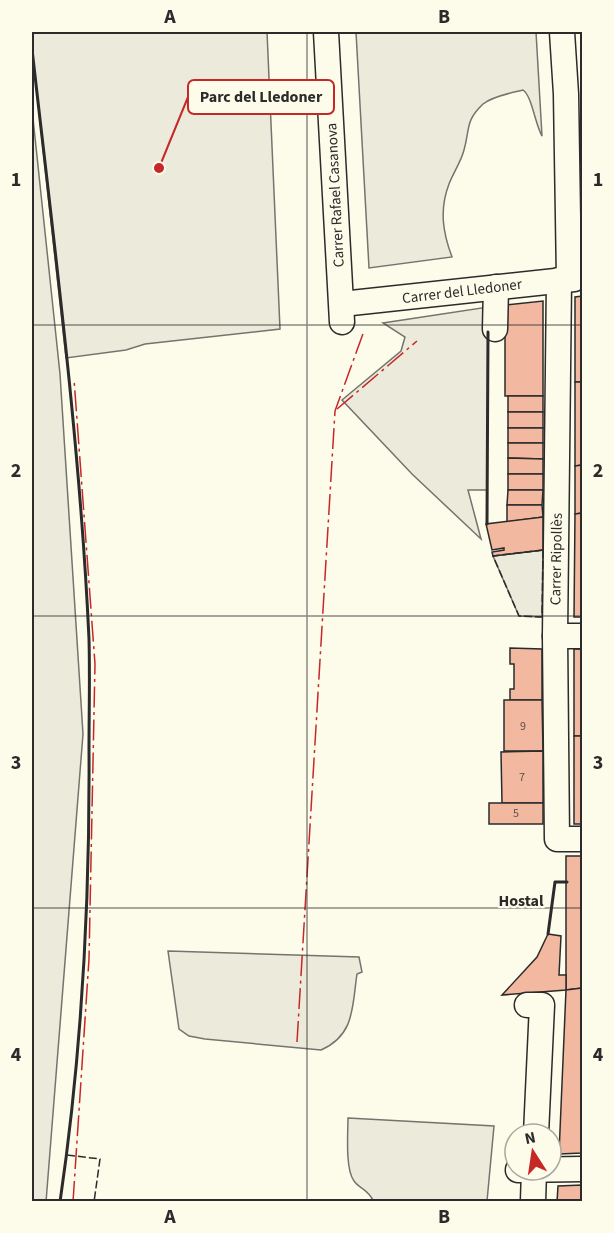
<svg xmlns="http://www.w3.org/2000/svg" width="614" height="1233" font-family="'Source Sans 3',sans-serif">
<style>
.green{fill:#ecebdb;stroke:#74746e;stroke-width:1.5}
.building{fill:#f2b8a0;stroke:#2b2b2b;stroke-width:1.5}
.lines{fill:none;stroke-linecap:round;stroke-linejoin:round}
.minor-casing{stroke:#2b2b2b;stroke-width:27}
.minor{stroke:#fdfbea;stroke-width:24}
.fence{stroke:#2b2b2b;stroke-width:1.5;stroke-dasharray:8 3;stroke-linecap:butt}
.wall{stroke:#2b2b2b;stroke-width:3}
.power{stroke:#c62828;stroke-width:1.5;stroke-dasharray:21 4.5 3 4.5;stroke-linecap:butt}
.grid{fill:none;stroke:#2b2b2b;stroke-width:1.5;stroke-opacity:0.55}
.labels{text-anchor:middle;stroke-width:4.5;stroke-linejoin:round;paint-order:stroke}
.number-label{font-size:12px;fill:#5d4e48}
.street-label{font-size:15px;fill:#2b2b2b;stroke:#fdfbea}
.neighbourhood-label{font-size:16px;font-weight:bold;fill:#2b2b2b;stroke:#fdfbea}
.leader{fill:none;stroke:#c62828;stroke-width:2}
.callout-dot{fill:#c62828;stroke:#fdfbea;stroke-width:2}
.callout{fill:#fdfbea;stroke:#c62828;stroke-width:2}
.callout-label{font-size:16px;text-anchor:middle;font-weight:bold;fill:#2b2b2b}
.neatline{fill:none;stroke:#2b2b2b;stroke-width:2}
.grid-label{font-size:20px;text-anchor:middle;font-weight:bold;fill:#2b2b2b}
</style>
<rect width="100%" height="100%" fill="#fdfbea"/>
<g class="green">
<polygon points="32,32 267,32 280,329 145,344 126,350 66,358 32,49"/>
<path d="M356,32h180l6,104c-7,-12 -10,-40 -19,-46 -12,3 -30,6 -40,14 -18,17 -13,25 -19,46 -3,12 -11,23 -15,34 -10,26 -6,49 3,73l-83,11z"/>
<polygon points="32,109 60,374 83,734 46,1202 32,1201"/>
<polygon points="488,307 487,490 468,490 481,539 412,474 342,400 401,351 405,337 383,323"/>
<polygon points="543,550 542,617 519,616 493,556"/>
<path d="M168,951l191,6 3,15 -5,2c-5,33 -2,61 -36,76l-116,-11 -16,-3 -10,-7z"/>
<path d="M348,1118l146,8 -7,75h-114c-3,-10 -13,-12 -19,-20 -9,-12 -6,-48 -6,-63z"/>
</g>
<g class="building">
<polygon points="582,296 582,382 575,382 575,297"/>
<polygon points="543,301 543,396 505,396 505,305"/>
<polygon points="575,382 582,382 582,465 575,466"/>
<rect x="508" y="396" width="35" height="16"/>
<rect x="508" y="412" width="35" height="16"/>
<rect x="508" y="428" width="35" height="15"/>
<polygon points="508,443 543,443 543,459 508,458"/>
<polygon points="508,458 543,459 543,474 508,474"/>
<polygon points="582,465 582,513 575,514 575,466"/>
<rect x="508" y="474" width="35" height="16"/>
<polygon points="508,490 543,490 542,505 507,505"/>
<polygon points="507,505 542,505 543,517 507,522"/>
<polygon points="582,513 582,617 574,617 575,514"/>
<polygon points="543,517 543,550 493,556 492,552 504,550 504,548 492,550 486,524"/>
<polygon points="510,648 542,649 542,700 510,700 510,689 514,689 514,664 510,664"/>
<rect x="574" y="649" width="8" height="87"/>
<polygon points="504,700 542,700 543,751 504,751"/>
<rect x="574" y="736" width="8" height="88"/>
<polygon points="543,751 543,803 502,803 501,752"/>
<rect x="489" y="803" width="54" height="21"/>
<polygon points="566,856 582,856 582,988 566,990"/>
<polygon points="548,934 561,936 559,975 566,975 566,990 502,995 537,957"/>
<polygon points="582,988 582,1153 559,1154 566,990"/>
<polygon points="582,1185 582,1202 557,1202 558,1186"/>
</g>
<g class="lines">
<defs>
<g id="minor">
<polyline points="326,32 342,322"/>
<polyline points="562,32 566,94 569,279"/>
<polyline points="559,280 555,636 557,839 582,839"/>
<polyline points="342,304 574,279"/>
<polyline points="495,329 496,287"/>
<polyline points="555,636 582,636"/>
<polyline points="527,1005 542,1005 536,1134"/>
<polyline points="518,1170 582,1169"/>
<polyline points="533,1202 534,1170"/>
</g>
</defs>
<use href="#minor" class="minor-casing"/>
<use href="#minor" class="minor"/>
<g class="fence">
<polyline points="581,32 582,64"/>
<polygon points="543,550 542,617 519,616 493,556"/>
<polyline points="67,1155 100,1159 94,1202"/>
</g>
<g class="wall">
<path d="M32,49c22,196 48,393 57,590 1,37 0,74 0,110 1,152 -7,303 -29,453"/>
<polyline points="487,524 488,332"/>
<polyline points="548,934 555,882 567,882"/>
</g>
<g class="power">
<polyline points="337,409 417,341"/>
<polyline points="297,1042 335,411 364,331"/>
<polyline points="73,1202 89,959 95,664 74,379"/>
</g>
</g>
<path class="grid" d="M307,32v1170M32,325h550M32,616h550M32,908h550"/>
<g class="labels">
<g class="number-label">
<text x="523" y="730">9</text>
<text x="522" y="781">7</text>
<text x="516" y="817">5</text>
</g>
<g class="street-label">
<text transform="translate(335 195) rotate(-93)" y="5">Carrer Rafael Casanova</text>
<text transform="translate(462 291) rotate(-7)" y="5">Carrer del Lledoner</text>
<text transform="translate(556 559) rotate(-89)" y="5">Carrer Ripollès</text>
</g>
<g class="neighbourhood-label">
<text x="521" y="906">Hostal</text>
</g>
</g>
<path class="leader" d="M159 168L188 97"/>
<circle class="callout-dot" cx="159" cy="168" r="6"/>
<rect class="callout" x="188" y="80" width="146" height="34" rx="6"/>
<g class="callout-label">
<text x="261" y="102">Parc del Lledoner</text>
</g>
<rect width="614" height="1233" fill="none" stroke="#fdfbea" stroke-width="66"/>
<g transform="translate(533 1152) rotate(348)"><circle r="28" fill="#fdfbea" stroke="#a9a89e" stroke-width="1.5"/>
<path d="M0-4.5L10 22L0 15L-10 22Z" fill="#c62828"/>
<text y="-9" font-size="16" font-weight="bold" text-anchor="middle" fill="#2b2b2b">N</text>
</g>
<rect x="33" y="33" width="548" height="1167" class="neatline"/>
<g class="grid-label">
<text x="170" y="23">A</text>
<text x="444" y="23">B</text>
<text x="16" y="186">1</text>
<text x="598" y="186">1</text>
<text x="16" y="477">2</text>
<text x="598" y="477">2</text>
<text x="16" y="769">3</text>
<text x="598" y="769">3</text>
<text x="16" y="1061">4</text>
<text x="598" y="1061">4</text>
<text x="170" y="1223">A</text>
<text x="444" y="1223">B</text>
</g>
</svg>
